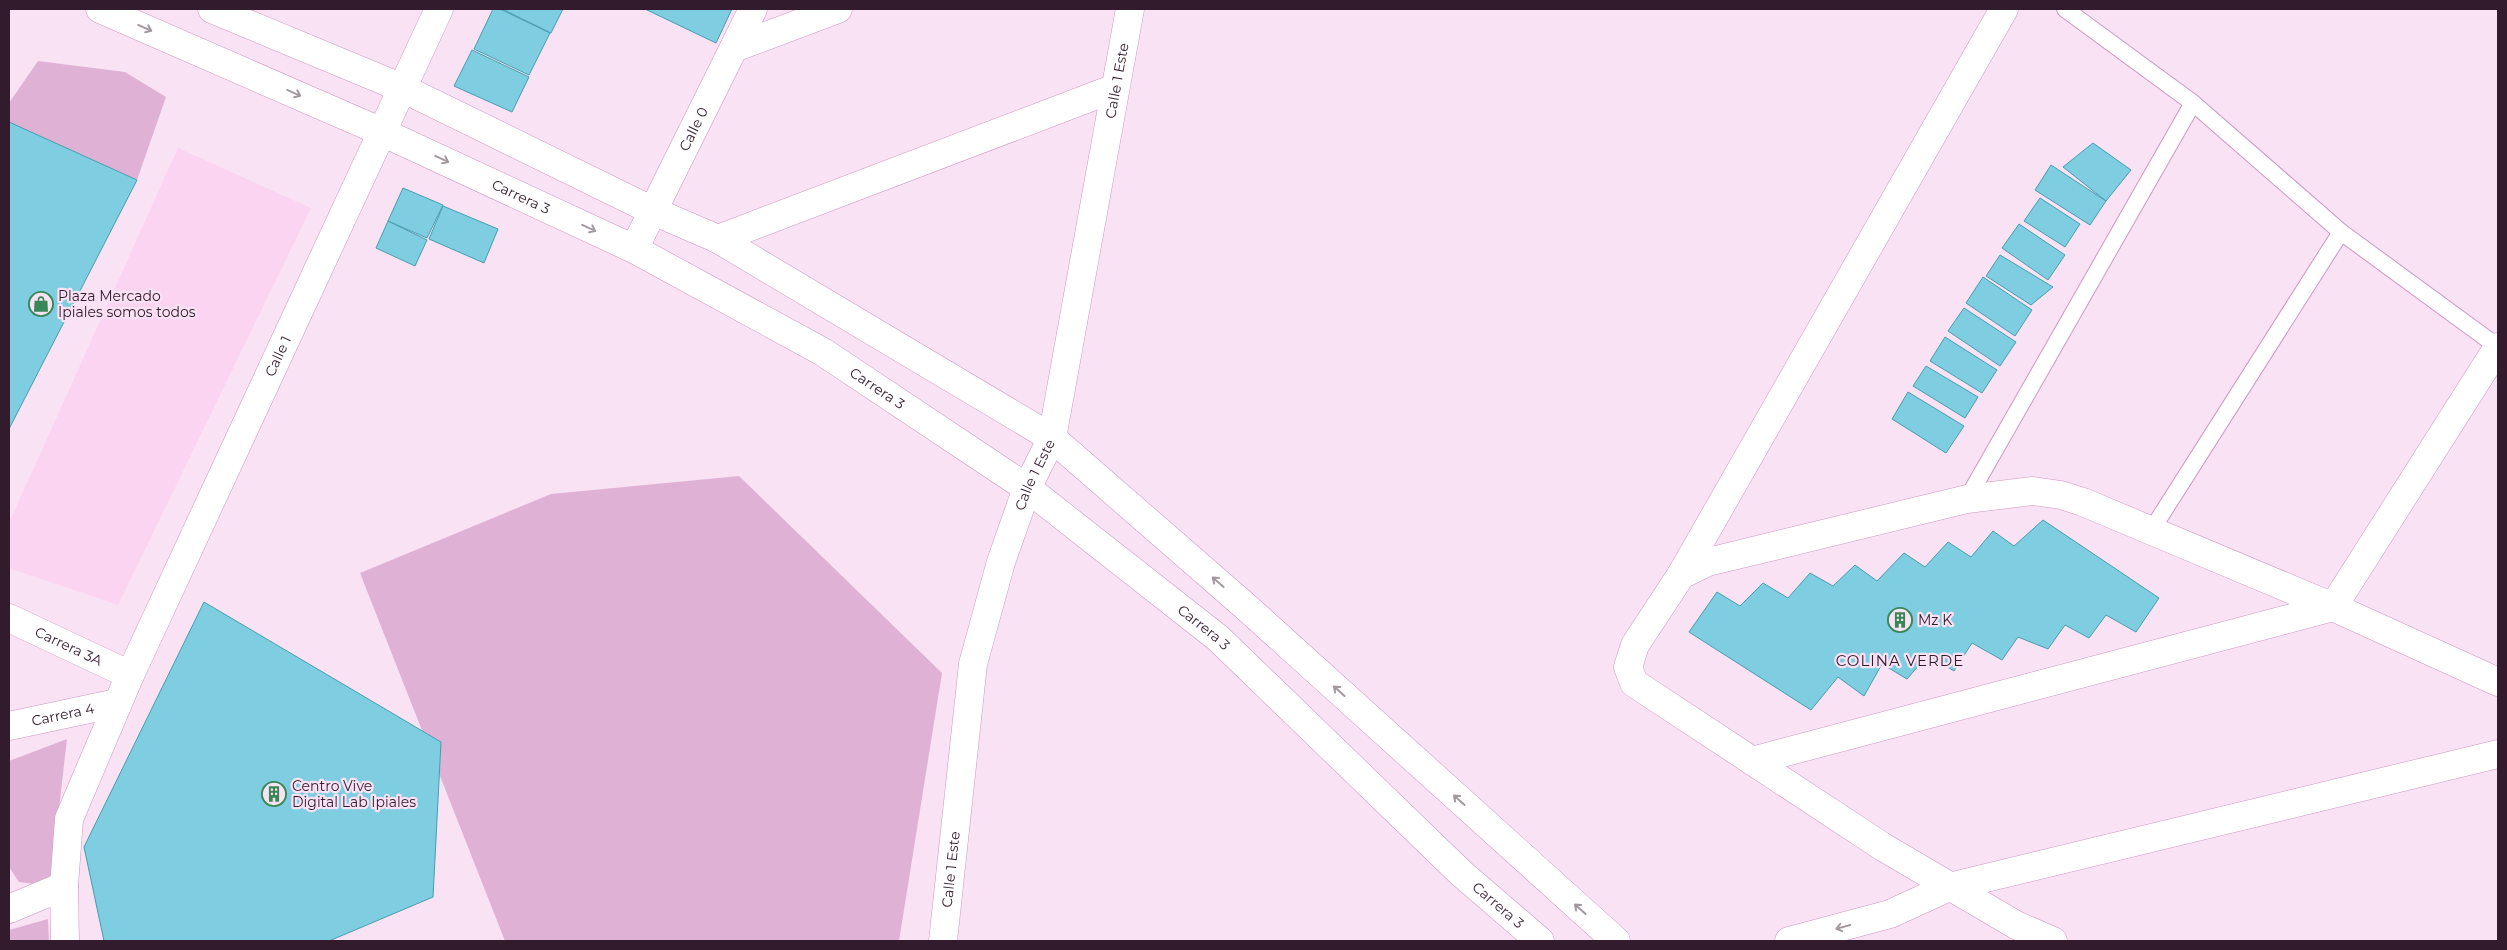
<svg xmlns="http://www.w3.org/2000/svg" width="2507" height="950" font-family="Montserrat,sans-serif">
<style>
.built{fill:#fbd4f2}
.green{fill:#dfb2d5}
.building{fill:#7ecde0;stroke:#459eb1}
.lines{fill:none;stroke-linecap:round;stroke-linejoin:round}
.service-casing{stroke:#cd96c2;stroke-width:18}
.minor-casing{stroke:#cd96c2;stroke-width:29}
.tertiary-casing{stroke:#cd96c2;stroke-width:29}
.service{stroke:#fff;stroke-width:16}
.minor{stroke:#fff;stroke-width:28}
.tertiary{stroke:#fff;stroke-width:28}
.oneway{stroke:#a298a0}
.labels{text-anchor:middle;stroke-width:4.5;stroke-linejoin:round;paint-order:stroke}
.street-label{font-size:14px;fill:#311b2c;stroke:#f9e2f4}
.poi-label{font-size:14px;fill:#311b2c;stroke:#f9e2f4;text-anchor:start}
.neighbourhood-label{font-size:15px;letter-spacing:1px;fill:#311b2c;stroke:#f9e2f4}
</style>
<rect width="100%" height="100%" fill="#f9e2f4"/>
<polygon class="built" points="178,148 311,208 118,605 9,568 9,523"/>
<g class="green">
<polygon points="38,61 125,72 166,97 137,180 9,123 9,103"/>
<polygon points="739,476 942,673 899,941 505,941 360,573 551,494"/>
<polygon points="67,739 50,886 19,882 9,867 9,761"/>
<polygon points="48,919 49,941 9,941 9,930"/>
</g>
<g class="building">
<polygon points="493,9 500,9 550,33 529,75 474,49"/>
<polygon points="502,9 563,9 551,33"/>
<polygon points="645,9 732,9 716,43"/>
<polygon points="472,50 529,77 512,112 454,86"/>
<polygon points="9,122 137,180 9,429"/>
<polygon points="2093,143 2131,170 2106,201 2063,167"/>
<polygon points="2051,165 2106,201 2090,225 2035,190"/>
<polygon points="403,188 443,205 427,238 388,221"/>
<polygon points="2040,198 2080,224 2065,247 2024,221"/>
<polygon points="443,206 498,229 484,263 429,239"/>
<polygon points="388,221 427,240 415,266 376,248"/>
<polygon points="2019,224 2065,255 2048,280 2002,248"/>
<polygon points="2000,255 2053,287 2031,305 1986,276"/>
<polygon points="1983,277 2032,310 2015,336 1966,303"/>
<polygon points="1964,308 2016,342 2000,366 1948,331"/>
<polygon points="1945,337 1997,370 1982,393 1930,361"/>
<polygon points="1926,366 1978,397 1965,418 1913,386"/>
<polygon points="1908,392 1964,426 1946,453 1892,419"/>
<polygon points="2043,520 2159,598 2136,632 2106,615 2089,638 2065,625 2048,649 2018,637 2002,660 1972,643 1954,671 1928,655 1907,679 1882,664 1864,696 1838,677 1811,710 1689,632 1717,592 1740,606 1763,583 1788,598 1810,573 1833,586 1855,565 1877,581 1904,553 1925,567 1948,542 1971,557 1993,531 2014,546"/>
<polygon points="204,602 441,742 433,897 329,941 104,941 84,847"/>
</g>
<g class="lines">
<defs>
<g id="service">
<polyline points="2065,9 2193,103 2341,232 2498,347"/>
<polyline points="1967,499 2193,103"/>
<polyline points="2151,531 2341,232"/>
</g>
<g id="minor">
<polyline points="2004,9 1681,575 1635,645 1628,667 1634,683 1883,847 2016,925 2053,941"/>
<polyline points="734,48 838,9"/>
<polyline points="718,239 1115,88"/>
<path id="s1" d="M634,249l119,-240"/>
<polyline points="1681,575 1708,562 1967,499 2033,491 2061,495 2083,502 2333,607 2498,682"/>
<path id="s2" d="M9,618l121,57"/>
<path id="s3" d="M9,726l108,-23"/>
<polyline points="1752,761 2333,607 2498,347"/>
<polyline points="9,909 64,886"/>
<path id="s4" d="M65,941l-1,-55 5,-67 61,-144 309,-666"/>
<path id="s5" d="M943,941l30,-277 28,-102 26,-74 25,-50 78,-429"/>
<polyline points="1789,941 1890,914 1949,887 2498,754"/>
</g>
<g id="tertiary">
<path id="s6" d="M100,9l282,123 252,117 189,103 204,136 191,150 243,235 79,68"/>
<polyline points="212,9 402,88 653,211 718,239 1052,438 1245,606 1616,941"/>
</g>
</defs>
<use href="#service" class="service-casing"/>
<use href="#minor" class="minor-casing"/>
<use href="#tertiary" class="tertiary-casing"/>
<use href="#service" class="service"/>
<use href="#minor" class="minor"/>
<use href="#tertiary" class="tertiary"/>
</g>
<defs><path id="oneway-shaft" d="M-6 0H5M1.5-3L5.5 0L1.5 3" fill="none" stroke-width="1.6" stroke-linecap="round" stroke-linejoin="round" transform="scale(1.25)"/></defs>
<g class="oneway">
<use href="#oneway-shaft" transform="translate(145 28) rotate(24)"/>
<use href="#oneway-shaft" transform="translate(294 93) rotate(24)"/>
<use href="#oneway-shaft" transform="translate(442 159) rotate(25)"/>
<use href="#oneway-shaft" transform="translate(589 228) rotate(25)"/>
<use href="#oneway-shaft" transform="translate(1218 582) rotate(-139)"/>
<use href="#oneway-shaft" transform="translate(1339 691) rotate(-138)"/>
<use href="#oneway-shaft" transform="translate(1459 800) rotate(-138)"/>
<use href="#oneway-shaft" transform="translate(1580 909) rotate(-138)"/>
<use href="#oneway-shaft" transform="translate(1843 927) rotate(165)"/>
</g>
<defs>
<symbol id="shop-ring" viewBox="-11 -11 22 22"><circle r="9.5" fill="#f9e2f4" stroke="#388756" stroke-width="1.5"/><path d="M-5-2.5h2.3a2.7 3.5 0 0 1 5.4 0H5L5.5 6h-11ZM-1.5-2.5h3a1.5 2.3 0 0 0-3 0Z" fill="#388756"/></symbol>
<symbol id="building-ring" viewBox="-11 -11 22 22"><circle r="9.5" fill="#f9e2f4" stroke="#388756" stroke-width="1.5"/><path d="M-4-6H4V6H1V3H-1V6H-4ZM-2.5-4.3h1.7v1.8h-1.7ZM.8-4.3h1.7v1.8H.8ZM-2.5-1h1.7V.8h-1.7ZM.8-1h1.7V.8H.8Z" fill="#388756"/></symbol>
</defs>
<g fill-rule="evenodd">
<use href="#shop-ring" x="27" y="290" width="28" height="28"/>
<use href="#building-ring" x="1886" y="606" width="28" height="28"/>
<use href="#building-ring" x="260" y="780" width="28" height="28"/>
</g>
<g class="labels">
<g class="street-label">
<text dy="5" stroke="none"><textPath href="#s5" startOffset="882">Calle 1 Este</textPath></text>
<text dy="5" stroke="none"><textPath href="#s1" startOffset="134">Calle 0</textPath></text>
<text dy="5" stroke="none"><textPath href="#s6" startOffset="461">Carrera 3</textPath></text>
<text dy="5" stroke="none"><textPath href="#s4" startOffset="630">Calle 1</textPath></text>
<text dy="5" stroke="none"><textPath href="#s6" startOffset="866">Carrera 3</textPath></text>
<text dy="5" stroke="none"><textPath href="#s5" startOffset="478">Calle 1 Este</textPath></text>
<text dy="5" stroke="none"><textPath href="#s6" startOffset="1271">Carrera 3</textPath></text>
<text dy="5" stroke="none"><textPath href="#s2" startOffset="66">Carrera 3A</textPath></text>
<text dy="5" stroke="none"><textPath href="#s3" startOffset="55">Carrera 4</textPath></text>
<text dy="5" stroke="none"><textPath href="#s5" startOffset="72">Calle 1 Este</textPath></text>
<text dy="5" stroke="none"><textPath href="#s6" startOffset="1676">Carrera 3</textPath></text>
</g>
<g class="poi-label">
<text x="58" y="301">Plaza Mercado<tspan x="58" dy="16">Ipiales somos todos</tspan></text>
<text x="1918" y="625">Mz K</text>
<text x="292" y="791">Centro Vive<tspan x="292" dy="16">Digital Lab Ipiales</tspan></text>
</g>
<g class="neighbourhood-label">
<text x="1900" y="666">COLINA VERDE</text>
</g>
</g>
<rect width="2507" height="950" fill="none" stroke="#311b2c" stroke-width="20"/>
</svg>
